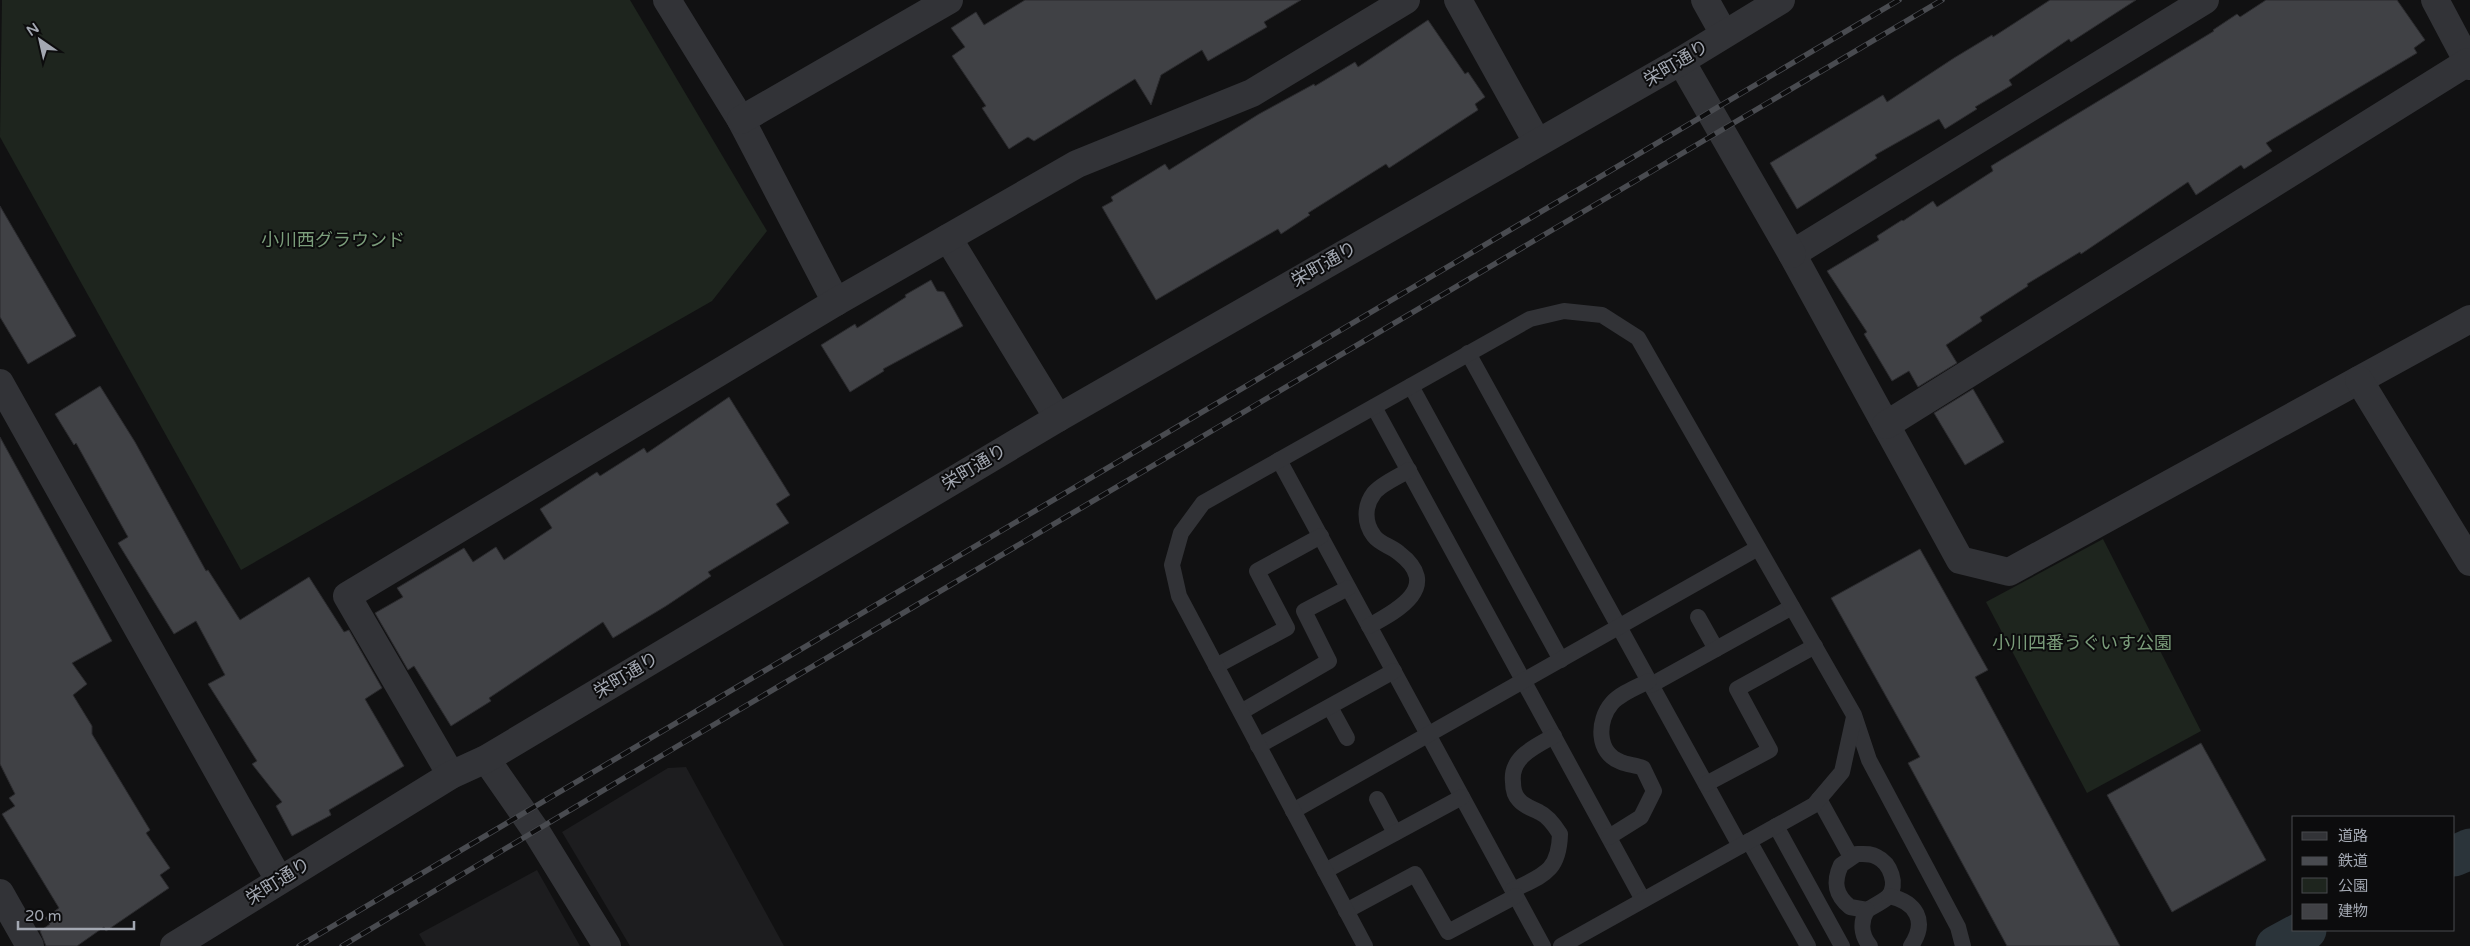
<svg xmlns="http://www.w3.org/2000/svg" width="2470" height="946" font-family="'Varela Round','Noto Sans JP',sans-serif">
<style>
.built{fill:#1d1d1f}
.green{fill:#1e251e}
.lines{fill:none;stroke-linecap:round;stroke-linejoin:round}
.canal{stroke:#2b343a;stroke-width:41}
.building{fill:#404145;stroke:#2b2b2e}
.lane{stroke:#323337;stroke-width:16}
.street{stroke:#323337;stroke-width:28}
.rail-casing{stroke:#494b50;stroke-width:5.5}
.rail{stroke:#0c0c0d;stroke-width:4;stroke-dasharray:11;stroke-linecap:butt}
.labels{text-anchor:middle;stroke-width:4;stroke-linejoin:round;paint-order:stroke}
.street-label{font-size:18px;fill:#a3a8b2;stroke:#0c0c0d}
.park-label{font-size:18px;fill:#7b9d7b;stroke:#0c0c0d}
</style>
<rect width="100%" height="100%" fill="#111112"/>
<g class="built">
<polygon points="686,767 784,946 630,946 562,832 668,768"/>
<polygon points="537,870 580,946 426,946 419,934"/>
</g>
<g class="green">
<polygon points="2,0 630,0 767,231 712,301 241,570 0,137"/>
<polygon points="2103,539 2201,731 2087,793 1986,602"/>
</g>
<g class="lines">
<g class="canal">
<polyline points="2454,856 2470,849"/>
<polyline points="2276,946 2306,930"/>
</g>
</g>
<g class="building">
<polygon points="1025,0 1301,0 1264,22 1267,27 1208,61 1202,50 1161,75 1151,105 1135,79 1034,141 1028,137 1009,149 982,108 986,106 952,56 965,47 951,28 976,12 984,25"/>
<polygon points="2050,0 2136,0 2071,42 2069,39 2009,80 2012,85 1975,107 1977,109 1945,129 1939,119 1875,155 1877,158 1797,209 1770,163 1883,95 1887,102 1954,58 1992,35 1993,37"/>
<polygon points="2266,0 2397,0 2425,40 2414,48 2417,53 2266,143 2272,151 2244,169 2241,165 2196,195 2188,182 2081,254 2080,252 2027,284 2028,286 1980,317 1982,321 1946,345 1957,363 1918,387 1909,371 1892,381 1864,334 1867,332 1827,271 1879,240 1877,236 1902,220 1903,221 1933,201 1937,207 1993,171 1991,166 2214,31 2213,30 2237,14 2240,17"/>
<polygon points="1428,20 1465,74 1468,72 1485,97 1475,104 1478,110 1389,168 1386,164 1308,213 1310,215 1281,234 1278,229 1156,300 1102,207 1113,201 1111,197 1165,164 1169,170 1259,114 1314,84 1315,86 1355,62 1358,67"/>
<polygon points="0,206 76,336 28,364 0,317"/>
<polygon points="931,280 937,291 944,292 963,326 883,369 884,371 850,392 821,345 855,324 857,328 906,297 905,295"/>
<polygon points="100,386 135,442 206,571 208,570 240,620 309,577 344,632 349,630 382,688 365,699 404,766 329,810 331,815 292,836 276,806 282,802 252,764 257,761 208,684 225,675 196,621 174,634 118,543 128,537 76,443 74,445 55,414"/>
<polygon points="1973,389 2004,442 1965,465 1934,413"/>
<polygon points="729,397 790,495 776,504 789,523 708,572 711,576 666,606 613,638 603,622 489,698 491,701 451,726 414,666 408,670 375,613 403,597 397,588 464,548 473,562 496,547 504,560 552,528 540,509 597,472 600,476 644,448 647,453"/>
<polygon points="0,437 112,641 72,663 87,684 73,695 92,726 92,734 150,830 146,833 170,868 160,875 169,888 106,931 104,927 77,946 46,946 40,931 50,924 45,918 59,908 2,814 15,806 9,798 15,794 0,764"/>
<polygon points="1920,549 1988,670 1975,677 2120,946 2007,946 1908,763 1920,757 1831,598"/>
<polygon points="2201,743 2266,860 2172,912 2107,795"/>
</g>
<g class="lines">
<g class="lane">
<polyline points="1468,353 1740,846"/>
<polyline points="1411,386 1561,660"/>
<polyline points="1374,407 1643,900"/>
<polyline points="1279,460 1543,946"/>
<polyline points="1698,617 1716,649"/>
<path d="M1369,626c30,-16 73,-40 30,-73 -8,-7 -19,-9 -25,-17 -10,-13 -10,-30 0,-43 7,-9 24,-16 35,-23"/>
<polyline points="1216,666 1287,628 1257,571 1321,536"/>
<polyline points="1651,685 1792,607"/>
<polyline points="1330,707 1347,738"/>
<polyline points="1241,712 1329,661 1304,611 1348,588"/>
<polyline points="1258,746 1394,671"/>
<polyline points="1706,784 1770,750 1737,689 1815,646"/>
<polyline points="1377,799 1395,833"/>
<polyline points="1819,799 1851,857"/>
<polyline points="1293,811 1758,548"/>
<polyline points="1776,826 1842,946"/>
<path d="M1609,837l32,-20 13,-26 -11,-23c-7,-3 -15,-3 -22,-6 -25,-9 -24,-42 -9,-59 9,-10 25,-16 37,-22"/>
<polyline points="1749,841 1808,946"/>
<path d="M1857,854c7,0 14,-1 20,3 13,6 22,28 11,40 -6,5 -14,9 -21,13l-17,-3c-15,-12 -17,-25 -9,-42z"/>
<polyline points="1325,871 1462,797"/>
<path d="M1513,890c30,-15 46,-18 47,-56 -5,-8 -12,-18 -21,-22 -7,-4 -14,-5 -20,-12 -5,-5 -6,-11 -6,-18 -3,-25 23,-36 41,-46"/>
<path d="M1889,896c27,6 39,25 22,50"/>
<path d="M1867,910c-7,12 -6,25 3,36"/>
<polyline points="1346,911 1415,874 1448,932 1516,896"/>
<polyline points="1365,946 1179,596 1172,565 1181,533 1203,503 1530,319 1564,311 1602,315 1638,338 1854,715 1869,760 1958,927 1963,946"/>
<polyline points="1561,946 1814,805 1842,772 1854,717"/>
</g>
<g class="street">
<polyline points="667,0 741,120 836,302"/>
<polyline points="1458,0 1537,142"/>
<polyline points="1705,0 1724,34"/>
<polyline points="2205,0 1792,254 1960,560 2009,572 2470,319"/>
<polyline points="2435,0 2470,66"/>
<polyline points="1681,61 1792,254"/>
<polyline points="741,120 949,0"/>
<polyline points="948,238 1058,418"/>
<polyline points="2359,380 2470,562"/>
<polyline points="0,383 279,880"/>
<polyline points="1886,425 2468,62"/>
<polyline points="486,759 536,831 607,946"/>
<polyline points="451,775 347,596 836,302 1077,164 1252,93 1406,0"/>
<polyline points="0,893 30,946"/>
<polyline points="174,946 451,775 486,759 1058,418 1681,61 1781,0"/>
</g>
<defs>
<g id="rail">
<polyline points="299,946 1899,0"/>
<polyline points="342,946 676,747 1942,0"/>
</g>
</defs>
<use href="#rail" class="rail-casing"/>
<use href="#rail" class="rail"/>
</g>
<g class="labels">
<g class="street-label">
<text transform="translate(1676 63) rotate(-31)" y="6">栄町通り</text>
<text transform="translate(1324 264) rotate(-30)" y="6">栄町通り</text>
<text transform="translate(974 467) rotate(-31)" y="6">栄町通り</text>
<text transform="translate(626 675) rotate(-31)" y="6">栄町通り</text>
<text transform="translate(278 881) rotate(-32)" y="6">栄町通り</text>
</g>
<g class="park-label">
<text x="333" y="246">小川西グラウンド</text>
<text x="2082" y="649">小川四番うぐいす公園</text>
</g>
</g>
<rect x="2292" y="816" width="162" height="115" fill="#0c0c0d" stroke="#484a4f"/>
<rect x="2302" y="832" width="25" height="8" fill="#323337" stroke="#484a4f"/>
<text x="2338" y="841" font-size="15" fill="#a3a8b2">道路</text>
<rect x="2302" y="857" width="25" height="8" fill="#494b50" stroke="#484a4f"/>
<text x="2338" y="866" font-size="15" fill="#a3a8b2">鉄道</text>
<rect x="2302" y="878" width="25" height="15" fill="#1e251e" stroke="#484a4f"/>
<text x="2338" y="891" font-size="15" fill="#a3a8b2">公園</text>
<rect x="2302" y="904" width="25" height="15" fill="#404145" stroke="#484a4f"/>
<text x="2338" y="916" font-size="15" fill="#a3a8b2">建物</text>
<g transform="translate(40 40) rotate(326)" stroke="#0c0c0d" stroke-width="4" paint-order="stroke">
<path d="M0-4L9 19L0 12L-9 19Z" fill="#a3a8b2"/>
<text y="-8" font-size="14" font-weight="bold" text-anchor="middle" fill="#a3a8b2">N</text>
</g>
<path d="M18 921v8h116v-8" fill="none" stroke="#a3a8b2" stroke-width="2.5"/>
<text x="25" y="921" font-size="15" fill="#a3a8b2" stroke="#0c0c0d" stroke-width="4" paint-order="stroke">20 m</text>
</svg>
